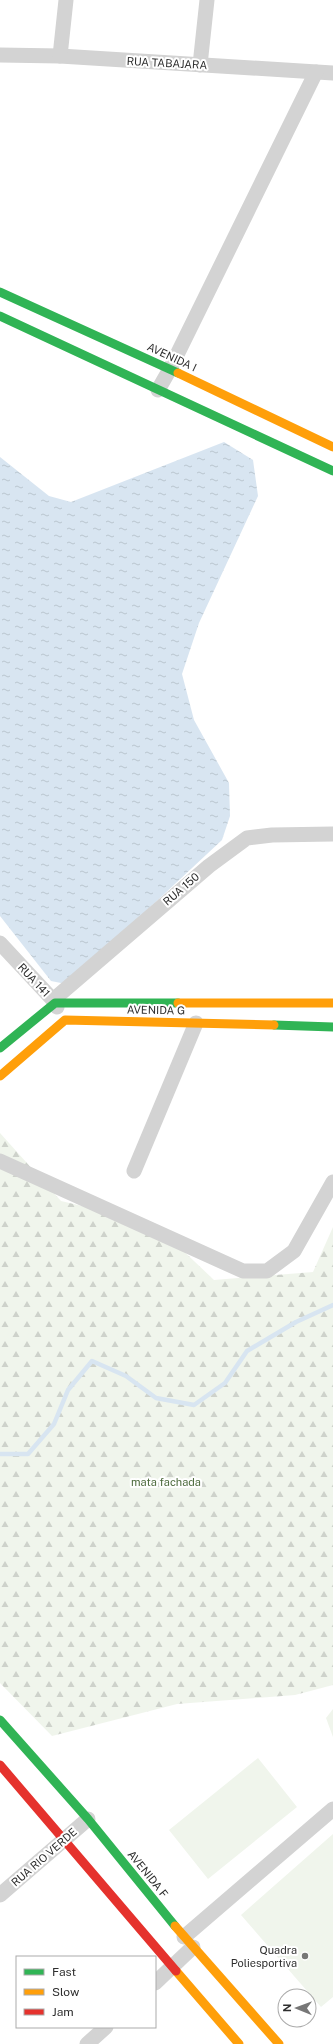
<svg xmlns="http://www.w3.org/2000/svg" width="333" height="2044" font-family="'Public Sans',sans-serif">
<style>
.grass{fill:#f0f5ec}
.forest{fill:url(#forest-firs)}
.water{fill:url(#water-ripples)}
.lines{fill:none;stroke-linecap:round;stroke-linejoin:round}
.stream{stroke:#d8e5f1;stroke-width:4.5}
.street{stroke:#d3d3d3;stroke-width:15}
.fast{stroke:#30b455;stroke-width:9}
.slow{stroke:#ff9f0a;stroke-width:9}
.jam{stroke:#e5322d;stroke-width:9}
.poi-dot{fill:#777;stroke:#fff;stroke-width:1.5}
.labels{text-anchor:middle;stroke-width:4;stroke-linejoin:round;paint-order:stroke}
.street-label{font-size:11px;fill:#2e2e2e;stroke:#fff}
.park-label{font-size:11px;fill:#4c6a3c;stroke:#fff}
.poi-label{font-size:11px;fill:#2e2e2e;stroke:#fff;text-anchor:end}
</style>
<defs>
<pattern id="forest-firs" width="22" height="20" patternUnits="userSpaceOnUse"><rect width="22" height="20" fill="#f0f5ec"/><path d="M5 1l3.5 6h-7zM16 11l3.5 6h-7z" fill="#ced2cb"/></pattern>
<pattern id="water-ripples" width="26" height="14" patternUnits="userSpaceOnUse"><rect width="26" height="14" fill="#d8e5f1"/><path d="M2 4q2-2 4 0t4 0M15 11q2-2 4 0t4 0" fill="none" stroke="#bac5cf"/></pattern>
</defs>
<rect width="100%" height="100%" fill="#fff"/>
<g class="grass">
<polygon points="333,1709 333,1737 326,1718"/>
<polygon points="258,1758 297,1807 208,1879 169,1830"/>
<polygon points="333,1834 333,1997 321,2007 241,1915"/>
</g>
<polygon class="forest" points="0,1133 61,1201 154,1223 214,1280 313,1272 333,1227 333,1685 295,1695 177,1704 52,1736 0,1683"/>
<polygon class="water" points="224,442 253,460 258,496 199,623 182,674 194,720 229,783 230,816 222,840 70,982 61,983 51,981 0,916 0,457 49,496 71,502"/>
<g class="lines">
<polyline class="stream" points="0,1454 28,1454 54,1424 68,1390 92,1361 126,1376 156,1398 194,1405 225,1383 247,1351 296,1322 333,1305"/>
<g class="street">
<polyline points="0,55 60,56 333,73"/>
<polyline points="60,56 66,0"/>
<polyline points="200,65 207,0"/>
<polyline points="158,390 170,369 316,72"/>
<polyline points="0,943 53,1000 57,1007"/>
<polyline points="53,1000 209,866 247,838 272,835 333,834"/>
<polyline points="0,1161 243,1271 267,1271 294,1251 333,1182"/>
<polyline points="134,1171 196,1023"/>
<polyline points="0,1895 88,1819"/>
<polyline points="184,1937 333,1809"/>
<polyline points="155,1983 193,1947"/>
<polyline points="87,2044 106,2027"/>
</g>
<g class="fast">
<polyline points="0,292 178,373"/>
<polyline points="0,316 333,471"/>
<polyline points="274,1025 333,1027"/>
<polyline points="0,1048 55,1003 178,1003"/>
<polyline points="0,1720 88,1819 175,1926"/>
</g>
<g class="slow">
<polyline points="178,373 333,447"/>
<polyline points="178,1003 333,1003"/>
<polyline points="0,1076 65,1020 274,1025"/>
<polyline points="175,1926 279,2044"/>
<polyline points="176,1971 239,2044"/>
</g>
<polyline class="jam" points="0,1765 176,1971"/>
</g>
<circle class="poi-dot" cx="305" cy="1956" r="4"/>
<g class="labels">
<g class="street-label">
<text transform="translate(167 63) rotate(3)" y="4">RUA TABAJARA</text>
<text transform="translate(172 357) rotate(25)" y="4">AVENIDA I</text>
<text transform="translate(181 889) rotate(-41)" y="4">RUA 150</text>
<text transform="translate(34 980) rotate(47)" y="4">RUA 141</text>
<text transform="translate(156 1010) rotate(1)" y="4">AVENIDA G</text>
<text transform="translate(44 1857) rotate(-41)" y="4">RUA RIO VERDE</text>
<text transform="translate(148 1874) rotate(51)" y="4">AVENIDA F</text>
</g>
<g class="park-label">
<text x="166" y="1486">mata fachada</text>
</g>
<g class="poi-label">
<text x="297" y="1954">Quadra<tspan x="297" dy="13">Poliesportiva</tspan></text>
</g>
</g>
<rect x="16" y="1956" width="140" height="72" fill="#ffffff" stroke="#ababab"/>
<rect x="24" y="1969" width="20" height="6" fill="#30b455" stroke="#ababab"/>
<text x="52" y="1976" font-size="12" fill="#2e2e2e">Fast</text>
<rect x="24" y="1989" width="20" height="6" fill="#ff9f0a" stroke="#ababab"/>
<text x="52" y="1996" font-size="12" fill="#2e2e2e">Slow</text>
<rect x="24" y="2009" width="20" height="6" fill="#e5322d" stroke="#ababab"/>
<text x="52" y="2016" font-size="12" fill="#2e2e2e">Jam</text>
<g transform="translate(297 2008) rotate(271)"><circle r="19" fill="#ffffff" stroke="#ababab"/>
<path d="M0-3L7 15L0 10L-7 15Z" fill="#777777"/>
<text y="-6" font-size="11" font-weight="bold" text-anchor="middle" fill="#2e2e2e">N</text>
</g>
</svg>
